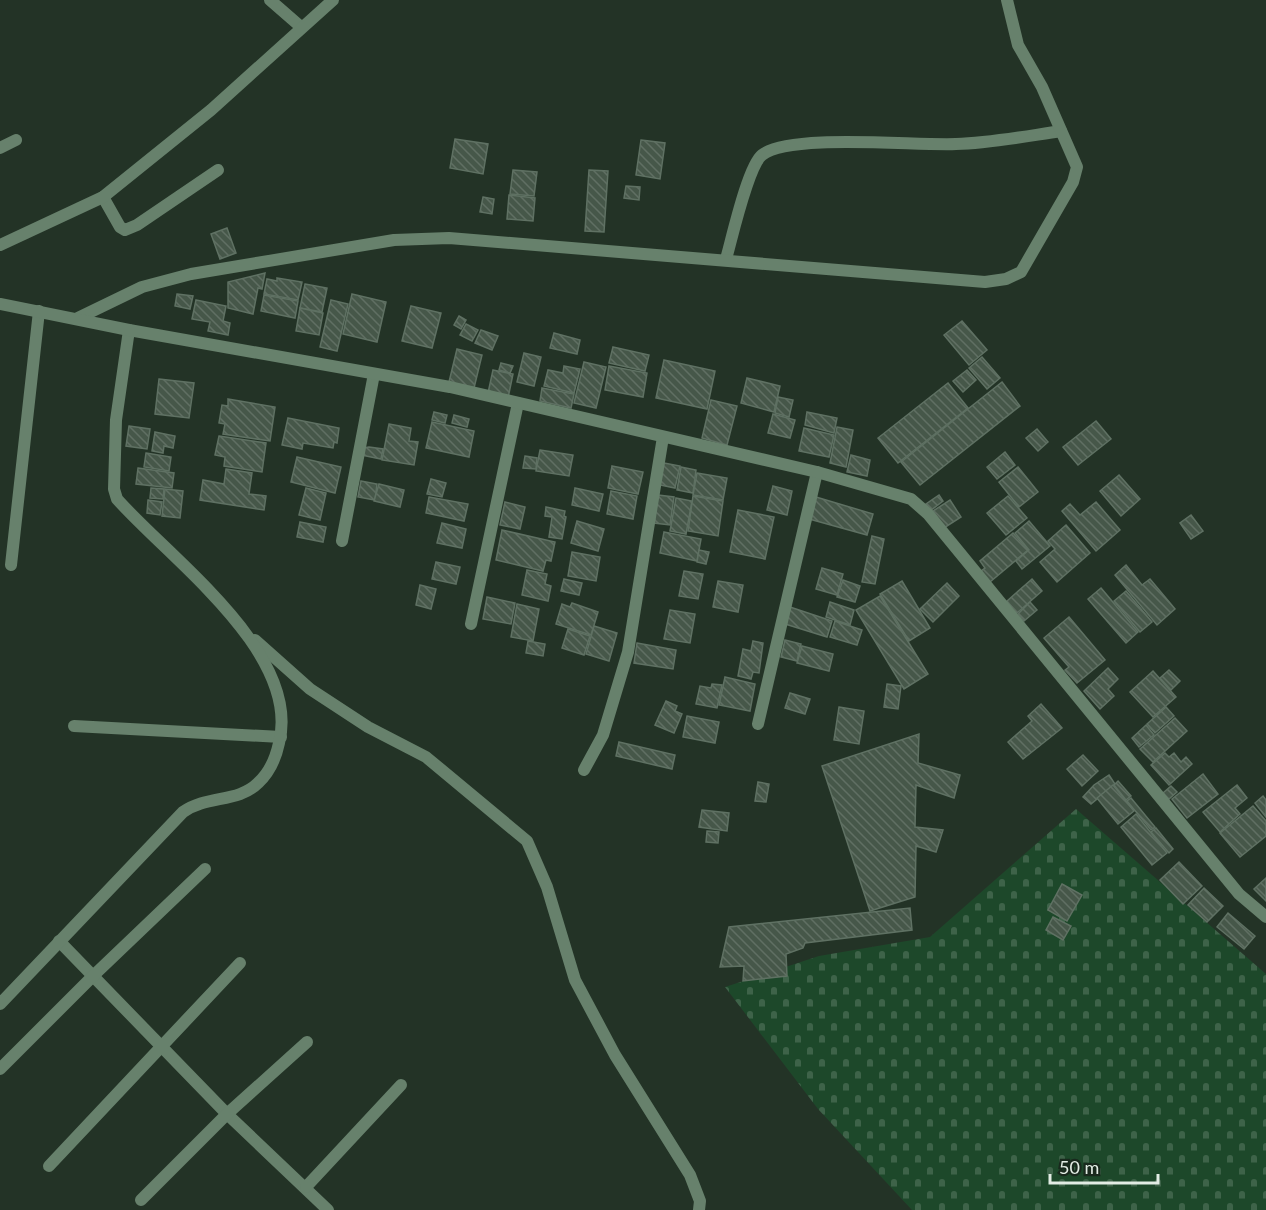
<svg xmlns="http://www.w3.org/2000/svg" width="1266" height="1210" font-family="Lato,sans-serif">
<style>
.cemetery{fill:url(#cemetery-stones)}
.building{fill:url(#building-back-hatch);stroke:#5f7163;stroke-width:1.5}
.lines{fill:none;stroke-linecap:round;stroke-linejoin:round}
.minor{stroke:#67816c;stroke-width:12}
.tertiary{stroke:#67816c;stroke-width:12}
</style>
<defs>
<pattern id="cemetery-stones" width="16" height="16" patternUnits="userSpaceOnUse" patternTransform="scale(1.5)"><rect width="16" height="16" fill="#1d482a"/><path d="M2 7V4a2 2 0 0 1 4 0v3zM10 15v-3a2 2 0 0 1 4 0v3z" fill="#3e6349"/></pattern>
<pattern id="building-back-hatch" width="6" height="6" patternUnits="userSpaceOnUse" patternTransform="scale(1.5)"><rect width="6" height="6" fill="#465749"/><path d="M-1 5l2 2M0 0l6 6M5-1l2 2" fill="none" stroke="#606f63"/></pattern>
</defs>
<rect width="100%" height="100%" fill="#233326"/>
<polygon class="cemetery" points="1076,809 1266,974 1266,1210 912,1210 818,1109 725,987 819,956 930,937"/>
<g class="building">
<polygon points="455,139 488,144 483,174 450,168"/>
<polygon points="641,140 665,143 660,179 636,175"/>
<polygon points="513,170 537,172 534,196 510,194"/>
<polygon points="589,170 608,171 604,232 585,231"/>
<polygon points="626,186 640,187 639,200 624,198"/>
<polygon points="509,195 535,198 533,221 507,219"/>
<polygon points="483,197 494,199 492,214 480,212"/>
<polygon points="227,228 236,253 220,259 211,234"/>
<polygon points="265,273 262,289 258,288 253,314 228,308 228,282"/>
<polygon points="277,278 302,282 298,300 264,294 267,279 277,281"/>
<polygon points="305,284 327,288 322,312 300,308"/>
<polygon points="177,294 193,296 190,309 175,306"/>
<polygon points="352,294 386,302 377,342 343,334"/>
<polygon points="264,295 298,301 295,318 261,311"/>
<polygon points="196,300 226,306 223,321 230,323 228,335 208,331 210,322 192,319"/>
<polygon points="331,300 348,304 337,351 320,347"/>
<polygon points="411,306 441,313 432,348 402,341"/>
<polygon points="300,308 323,313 319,335 296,331"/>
<polygon points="459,316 466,320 461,329 454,325"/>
<polygon points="962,321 987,350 969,365 944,335"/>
<polygon points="466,324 478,330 472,341 460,335"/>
<polygon points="481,330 498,336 492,350 475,343"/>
<polygon points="554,333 580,340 577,354 550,348"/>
<polygon points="613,347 649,355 645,371 609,363"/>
<polygon points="457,349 482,355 474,388 449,382"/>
<polygon points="524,353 541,357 534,386 517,382"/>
<polygon points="982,357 1000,378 987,389 969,368"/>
<polygon points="664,360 715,371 707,409 656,398"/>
<polygon points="584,362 606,367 596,408 574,403"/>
<polygon points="501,363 513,366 510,373 499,370"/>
<polygon points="564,366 580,369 574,393 544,386 548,370 563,373"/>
<polygon points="609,366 647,373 643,397 605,390"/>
<polygon points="493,370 513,374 508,398 488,393"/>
<polygon points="967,370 976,380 963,392 953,381"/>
<polygon points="747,378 780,386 774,412 741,403"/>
<polygon points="159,379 194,383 189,418 155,414"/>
<polygon points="1002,382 1020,406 920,485 901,462"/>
<polygon points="948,383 968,408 898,463 878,438"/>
<polygon points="542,388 574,394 571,408 540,401"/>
<polygon points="778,397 793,400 789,417 775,413"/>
<polygon points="228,399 275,407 270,441 223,434 225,424 219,423 222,405 228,406"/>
<polygon points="711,400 737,406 727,445 702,438"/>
<polygon points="434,412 447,415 445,423 432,420"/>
<polygon points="807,412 837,418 834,433 805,425"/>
<polygon points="773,414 795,420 790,438 768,433"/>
<polygon points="454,415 469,419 467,427 452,423"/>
<polygon points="288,418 339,428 337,443 334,442 333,448 303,443 302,449 282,445"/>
<polygon points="1096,421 1111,439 1078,465 1063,447"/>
<polygon points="432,422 474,431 469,457 426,448"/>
<polygon points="389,424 411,428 409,441 418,442 414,465 382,460"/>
<polygon points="129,426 150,429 147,449 126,446"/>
<polygon points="837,427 853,430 846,467 830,463"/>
<polygon points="804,428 834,435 829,457 799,451"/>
<polygon points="1037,429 1048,442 1038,451 1026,438"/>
<polygon points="155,432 175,436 173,448 164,446 163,453 152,451"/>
<polygon points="219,436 266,443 262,472 224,466 225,457 215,455"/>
<polygon points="369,447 383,449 381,459 361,455 363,448"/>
<polygon points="540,450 573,455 569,476 536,471"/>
<polygon points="1005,452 1015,465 997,479 987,467"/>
<polygon points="146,453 171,457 169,471 144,467"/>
<polygon points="851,455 870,460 867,476 847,472"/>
<polygon points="525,456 537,458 536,469 523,468"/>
<polygon points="297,457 341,467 335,493 291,482"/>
<polygon points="664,463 680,466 675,488 660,485"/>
<polygon points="612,466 643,472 638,494 608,488"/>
<polygon points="681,467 696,470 693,493 677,490"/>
<polygon points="1018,467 1038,492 1019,507 999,482"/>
<polygon points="138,468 174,473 172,488 136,484"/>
<polygon points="226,469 252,473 249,494 266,496 264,510 200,500 203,480 224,484"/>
<polygon points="697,473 727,478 723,500 693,495"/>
<polygon points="1119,475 1140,499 1121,516 1100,491"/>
<polygon points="431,479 446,483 442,497 427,494"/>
<polygon points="361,481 377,484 375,500 358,497"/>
<polygon points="379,484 404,490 400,507 374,501"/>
<polygon points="773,486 792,491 787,515 767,510"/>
<polygon points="151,488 164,489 163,499 150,498"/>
<polygon points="306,488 326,493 320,520 299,515"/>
<polygon points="575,488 603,494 599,511 572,505"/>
<polygon points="165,489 183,491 180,518 162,516"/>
<polygon points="611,491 637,496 633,519 607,514"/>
<polygon points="658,495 674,497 670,525 654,523"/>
<polygon points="939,495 943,501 930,511 926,504"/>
<polygon points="693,496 723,501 718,536 688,531"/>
<polygon points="1008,496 1027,518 1006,535 987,513"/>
<polygon points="429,497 468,504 464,521 426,513"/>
<polygon points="816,497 873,514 867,535 809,519"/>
<polygon points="676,498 692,501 686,534 670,531"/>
<polygon points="148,500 162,502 160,515 147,513"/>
<polygon points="950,500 961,517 944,528 933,511"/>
<polygon points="505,502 525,507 520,529 500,525"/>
<polygon points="1096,502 1120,530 1096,551 1062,511 1070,504 1080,515"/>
<polygon points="546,507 565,511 564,516 566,517 562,539 549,537 552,517 545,516"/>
<polygon points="738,510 774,517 765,559 730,552"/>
<polygon points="1191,515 1203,531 1191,539 1180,523"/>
<polygon points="577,521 604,529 598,551 571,543"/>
<polygon points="1029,521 1050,546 1022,569 1016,561 1029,550 1015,533"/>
<polygon points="300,522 326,527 323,542 297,537"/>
<polygon points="442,523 466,529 462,548 437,543"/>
<polygon points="1066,525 1090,553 1057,582 1040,562 1055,549 1048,541"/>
<polygon points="502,530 555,542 551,561 546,560 543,571 496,560"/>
<polygon points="664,532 701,539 697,561 660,553"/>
<polygon points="1013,533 1028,550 990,582 981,571 985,568 980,561"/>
<polygon points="872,536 884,539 875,584 862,582"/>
<polygon points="699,550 709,552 706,564 697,562"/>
<polygon points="572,552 600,557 596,581 568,576"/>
<polygon points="436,562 460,567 456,584 432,579"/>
<polygon points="1126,565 1142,585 1150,579 1175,609 1157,625 1115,575"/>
<polygon points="822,568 843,574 837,595 816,589"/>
<polygon points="527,570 547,574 545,584 551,586 548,601 522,595"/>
<polygon points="684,571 703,574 698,599 679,596"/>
<polygon points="564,579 582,583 579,595 561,591"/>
<polygon points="1032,579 1042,591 1017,613 1007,601"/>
<polygon points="843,580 860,586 855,602 837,597"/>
<polygon points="718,581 743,585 738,612 713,607"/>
<polygon points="902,581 930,628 909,641 880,594"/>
<polygon points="947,583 959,596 933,622 920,609"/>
<polygon points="420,585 436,589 431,609 416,605"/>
<polygon points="1101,588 1138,632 1126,643 1088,599"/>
<polygon points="1126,591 1152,622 1140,632 1114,601"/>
<polygon points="880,596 928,674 904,689 856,610"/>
<polygon points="487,597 515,603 511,624 483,619"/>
<polygon points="830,602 854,610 850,625 826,617"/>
<polygon points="1030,602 1037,610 1024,621 1018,614"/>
<polygon points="572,603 598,612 591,635 556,624 562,604 570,607"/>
<polygon points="517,604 539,609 533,641 511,637"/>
<polygon points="790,607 832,621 827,637 785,624"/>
<polygon points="670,610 695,614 690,643 664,639"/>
<polygon points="1069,617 1105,660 1077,683 1065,670 1069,667 1044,638"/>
<polygon points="835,621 862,630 857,645 830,637"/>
<polygon points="594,626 617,633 609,661 586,654"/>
<polygon points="568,629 590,636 584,655 562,648"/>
<polygon points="785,640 801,644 797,661 781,657"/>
<polygon points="528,641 545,644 543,656 526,653"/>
<polygon points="753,641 763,643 759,673 753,672 751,679 738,676 743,649 751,651"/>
<polygon points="637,643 676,650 673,669 634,663"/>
<polygon points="802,646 833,654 829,671 797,663"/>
<polygon points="1108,668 1118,679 1108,689 1114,696 1100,709 1084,691"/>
<polygon points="1169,670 1180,681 1171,690 1160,678"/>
<polygon points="1153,671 1176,697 1153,717 1130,692"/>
<polygon points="725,677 755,684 750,711 719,705"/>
<polygon points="712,684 722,685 717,708 696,704 700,686 711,688"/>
<polygon points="887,684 901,686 898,709 884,707"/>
<polygon points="790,693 810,699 805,714 785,708"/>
<polygon points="666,701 677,706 675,711 682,714 674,733 655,725"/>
<polygon points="1041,704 1062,728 1023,759 1008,742 1032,721 1028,716"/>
<polygon points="839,707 864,711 859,744 834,740"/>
<polygon points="1166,707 1174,716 1155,733 1147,724"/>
<polygon points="687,716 719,722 715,743 683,737"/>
<polygon points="1175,718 1187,731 1153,762 1140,749"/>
<polygon points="1146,725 1154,735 1139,747 1132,738"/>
<polygon points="919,734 918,763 960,775 954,798 916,785 915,827 943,830 936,852 916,846 915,897 870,911 822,766"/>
<polygon points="619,742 675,755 672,769 616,756"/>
<polygon points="1165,753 1169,757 1174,753 1181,762 1186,757 1192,764 1169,785 1151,765"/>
<polygon points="1083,755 1098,771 1082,786 1067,769"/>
<polygon points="1203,774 1218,794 1187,818 1172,799"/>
<polygon points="1109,775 1115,784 1091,804 1083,797 1094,785"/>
<polygon points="1118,781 1131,796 1126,800 1114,785"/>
<polygon points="758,782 769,784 766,802 755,801"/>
<polygon points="1113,785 1134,811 1118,824 1097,798"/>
<polygon points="1237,785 1247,798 1235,808 1240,814 1220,832 1203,812"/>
<polygon points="1171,786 1177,792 1169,799 1163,793"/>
<polygon points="1263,796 1266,800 1266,817 1255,803"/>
<polygon points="1131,798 1155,827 1151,830 1127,801"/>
<polygon points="1253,806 1266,821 1266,836 1240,857 1220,833"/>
<polygon points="702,810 729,813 727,831 699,827"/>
<polygon points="1136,814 1167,853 1152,865 1121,827"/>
<polygon points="1156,828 1173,849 1169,853 1151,832"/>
<polygon points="707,831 719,832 718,843 706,842"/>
<polygon points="1179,862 1202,886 1183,904 1160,880"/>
<polygon points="1266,878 1266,901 1254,889"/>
<polygon points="1062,884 1082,895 1067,921 1048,910"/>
<polygon points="1204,888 1223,906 1207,922 1188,905"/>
<polygon points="910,908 912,930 805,943 803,948 786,954 787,976 743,981 744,966 720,967 729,927"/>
<polygon points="1228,913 1255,936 1244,949 1217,927"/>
<polygon points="1053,917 1071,926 1063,940 1046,930"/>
</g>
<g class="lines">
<g class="minor">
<polyline points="270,0 301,27"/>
<polyline points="0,148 16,140"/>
<polyline points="103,197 120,227 125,230 137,225 218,170"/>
<polyline points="0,245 103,197 211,110 333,0"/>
<path d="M726,259c6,-21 22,-93 36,-104 27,-22 154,-9 194,-11 35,-1 71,-8 105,-13"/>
<polyline points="78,318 142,287 191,274 394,240 449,238 985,282 1006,279 1021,272 1073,182 1077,167 1042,87 1018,45 1007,0"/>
<polyline points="342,541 374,374"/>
<polyline points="11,565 39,311"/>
<polyline points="471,624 518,403"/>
<polyline points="255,640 310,689 368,727 426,757 527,841 547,887 575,980 615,1055 690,1175 700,1201 699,1210"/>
<polyline points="758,724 817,472"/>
<polyline points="74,726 281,737"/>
<polyline points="584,770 603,735 628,652 663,437"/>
<polyline points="59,941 227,1114 328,1210"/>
<path d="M0,1004l183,-192c24,-17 55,-9 75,-29 11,-10 18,-26 21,-40 23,-90 -109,-184 -162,-244l-3,-10 2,-69 13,-90"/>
<polyline points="0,1069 93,976 205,869"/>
<polyline points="49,1166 240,963"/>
<polyline points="306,1187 401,1085"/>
<polyline points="141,1200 227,1114 307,1042"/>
</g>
<polyline class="tertiary" points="0,304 129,330 450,387 817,472 911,499 928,514 960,553 1239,894 1266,917"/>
</g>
<path d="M1050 1174v9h108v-9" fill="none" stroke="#e2ece4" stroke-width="3"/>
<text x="1059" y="1174" font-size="18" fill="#e2ece4" stroke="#19291d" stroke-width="4.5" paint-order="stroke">50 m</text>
</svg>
